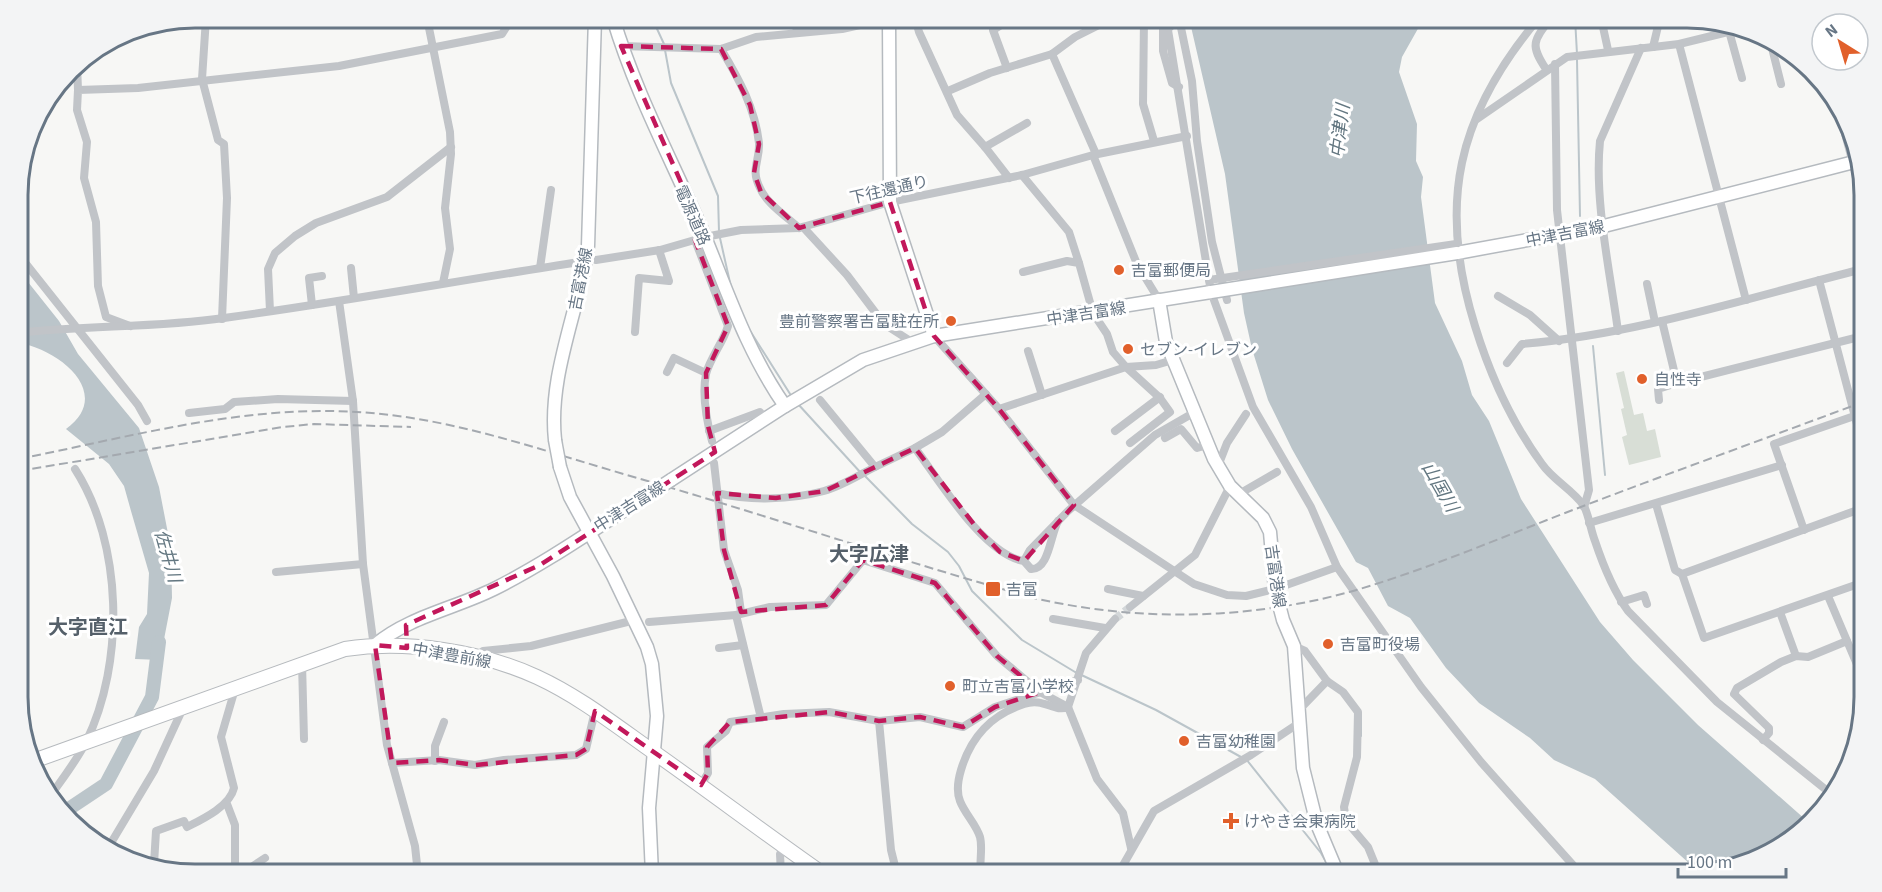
<svg xmlns="http://www.w3.org/2000/svg" width="1882" height="892" font-family="'Source Sans 3','Noto Sans JP',sans-serif">
<style>
.green{fill:#d8ded6}
.water{fill:#bbc5ca}
.lines{fill:none;stroke-linecap:round;stroke-linejoin:round}
.stream{stroke:#bbc5ca;stroke-width:2}
.river{stroke:#bbc5ca;stroke-width:14}
.street-tunnel{stroke:#d3d7d9;stroke-width:8;stroke-dasharray:8 4;stroke-linecap:butt}
.secondary-casing{stroke:#b5babf;stroke-width:15}
.primary-casing{stroke:#b6babe;stroke-width:16}
.street{stroke:#c1c4c8;stroke-width:8}
.secondary{stroke:#fff;stroke-width:12}
.primary{stroke:#fff;stroke-width:14}
.rail{stroke:#a4a9af;stroke-width:2;stroke-dasharray:9 4.5;stroke-linecap:butt}
.secondary-bridge-casing{stroke:#b5babf;stroke-width:15;stroke-linecap:butt}
.street-bridge{stroke:#c1c4c8;stroke-width:8}
.secondary-bridge{stroke:#fff;stroke-width:12}
.marked{fill:none;stroke:#c2185b;stroke-width:4.5;stroke-dasharray:12 8;stroke-linejoin:round}
.poi-dot{fill:#e1602b;stroke:#fff;stroke-width:2}
.labels{text-anchor:middle;stroke-width:6;stroke-linejoin:round;paint-order:stroke}
.street-label{font-size:16px;fill:#677685;stroke:#fff}
.poi-label{font-size:16px;fill:#677685;stroke:#fff;text-anchor:start}
.water-label{font-size:18px;font-style:italic;fill:#637781;stroke:#fff}
.quarter-label{font-size:20px;font-weight:bold;fill:#55606a;stroke:#fff}
.rim{fill:none;stroke:#677685;stroke-width:3}
</style>
<rect width="100%" height="100%" fill="#f7f7f5"/>
<polygon class="green" points="1624,371 1634,415 1643,413 1647,431 1655,429 1661,457 1629,465 1622,437 1627,435 1621,409 1624,408 1616,373"/>
<g class="water">
<polygon points="1189,18 1424,18 1402,57 1399,72 1417,124 1416,161 1423,177 1421,197 1435,303 1462,361 1472,395 1489,421 1521,499 1600,622 1633,660 1698,725 1806,820 1785,844 1700,873 1595,779 1554,760 1530,738 1479,703 1446,668 1410,618 1388,606 1368,568 1356,562 1292,449 1268,400 1252,349 1244,313 1225,174"/>
<path d="M19,263l6,8 -1,6 35,44 19,33 61,74 20,59 12,62 1,49 -12,62 -25,-1 4,-32 8,-13 2,-41 -18,-62 -7,-25 -15,-22 -43,-35c49,-36 -8,-80 -47,-86z"/>
</g>
<g class="lines">
<g class="stream">
<polyline points="652,18 664,44"/>
<polyline points="1575,18 1577,54"/>
<polyline points="665,50 671,83 718,196 719,232"/>
<polyline points="1577,60 1580,216"/>
<polyline points="720,238 731,287"/>
<polyline points="747,326 792,397"/>
<polyline points="1593,346 1605,475"/>
<polyline points="798,404 861,473"/>
<polyline points="865,476 912,524 948,552 959,566 972,591 1022,640 1075,672 1156,710 1241,757"/>
<polyline points="1361,713 1361,736"/>
<polyline points="1246,759 1321,853 1331,871"/>
</g>
<polyline class="river" points="64,812 106,784 152,697 159,642"/>
<polyline class="street-tunnel" points="1115,619 1130,607"/>
<defs>
<g id="secondary">
<path d="M613,18c23,77 61,146 92,219 24,59 43,116 80,169"/>
<polyline points="889,18 890,202 934,336"/>
<polyline points="1457,253 1604,226 1858,161"/>
<polyline points="1159,300 1166,342 1214,459 1230,486 1263,518 1270,532 1275,589 1283,620 1294,646 1303,768 1317,824 1338,874"/>
<path d="M555,440c-7,-66 24,-129 33,-194l7,-228"/>
<polyline points="560,467 570,497 613,576 647,647 652,664 657,716 649,808 652,874"/>
<polyline points="671,480 785,406 863,360 934,336 1211,292"/>
<path d="M375,645c33,-28 81,-37 119,-56 56,-28 107,-65 160,-98"/>
</g>
<path id="primary" d="M36,760l309,-111c62,-9 135,2 192,28 39,18 73,44 108,69 60,42 118,86 178,128"/>
</defs>
<use href="#secondary" class="secondary-casing"/>
<use href="#primary" class="primary-casing"/>
<g class="street">
<polyline points="206,18 202,79 218,140 224,144 227,198 222,319"/>
<polyline points="427,18 450,132 451,154 445,208 450,249 443,283"/>
<polyline points="795,18 797,32"/>
<polyline points="915,18 919,32 957,115 985,147"/>
<polyline points="1144,18 1143,104 1154,141"/>
<polyline points="1166,18 1211,292 1253,407 1311,507 1337,567 1421,687 1481,762 1581,874"/>
<polyline points="1179,18 1192,81 1197,141 1212,242 1227,300"/>
<path d="M1539,18c-82,97 -102,186 -64,308 15,49 37,97 67,138 11,16 31,26 42,42 5,10 7,25 11,35 8,24 18,49 33,70l89,91 113,91"/>
<polyline points="1601,18 1608,50"/>
<polyline points="1170,27 1163,28 1163,51 1172,83 1179,87"/>
<polyline points="1729,31 1742,78"/>
<polyline points="1770,40 1781,84"/>
<polyline points="1679,44 1746,300"/>
<polyline points="621,46 721,49 756,37 842,29 891,18"/>
<polyline points="1653,47 1660,18"/>
<path d="M721,49c18,30 34,59 38,94 1,19 -9,25 1,45 6,15 27,29 39,40"/>
<polyline points="1052,54 1096,154"/>
<polyline points="77,64 78,90"/>
<polyline points="1555,64 1557,210 1589,490 1584,507"/>
<polyline points="1007,68 993,30 1012,18"/>
<path d="M1546,69c-16,-24 -13,-28 5,-51"/>
<polyline points="948,91 990,73 1052,54 1075,37 1113,18"/>
<polyline points="1477,119 1567,57 1679,44 1736,30"/>
<polyline points="1843,126 1863,201"/>
<polyline points="1093,155 1137,264 1159,300"/>
<polyline points="1022,175 1069,232 1079,263"/>
<polyline points="1009,178 985,147 1027,123"/>
<polyline points="803,227 847,275 884,324 912,342"/>
<path d="M695,240l33,86c-5,17 -18,32 -22,48 -4,20 1,48 6,67"/>
<polyline points="19,255 138,405 147,421"/>
<polyline points="596,260 660,250 705,237 741,230 799,228 890,202 1022,175 1093,155 1187,136"/>
<polyline points="351,268 354,298"/>
<polyline points="540,268 551,190"/>
<polyline points="1023,272 1067,261 1079,263 1093,313 1107,334 1113,352 1126,367 1160,398 1170,412 1130,443"/>
<polyline points="1819,280 1863,447"/>
<polyline points="1647,284 1655,322"/>
<polyline points="1498,296 1530,315 1559,341"/>
<polyline points="339,301 353,401 363,564 387,745 415,846 418,874"/>
<polyline points="312,305 309,278 322,276"/>
<polyline points="270,311 268,269 275,253 295,236 316,223 387,197 451,147"/>
<polyline points="1662,321 1677,383 1863,336"/>
<polyline points="130,326 106,317 98,286 96,222 84,178 87,142 77,110 78,90 138,88 339,66 502,34 512,18"/>
<path d="M1618,331c-8,-60 -24,-130 -18,-190l41,-93"/>
<polyline points="635,332 639,278 669,281 659,250"/>
<path d="M19,333c68,-8 137,-5 205,-15 119,-16 237,-38 356,-56"/>
<polyline points="934,336 999,409 1074,505 1194,584 1227,595 1246,596 1275,589 1337,567"/>
<polyline points="1028,351 1042,395"/>
<path d="M1507,363l15,-19c117,-10 228,-47 341,-75"/>
<polyline points="667,372 674,358 706,373"/>
<path d="M986,394l-44,38 -27,16c24,32 69,107 109,113l7,8c18,1 19,-33 27,-48"/>
<polyline points="820,400 875,467 915,448"/>
<polyline points="1659,400 1658,389 1677,383"/>
<polyline points="999,409 1126,367 1156,365 1173,360"/>
<polyline points="189,413 225,409 234,402 278,399 353,401"/>
<polyline points="709,431 760,412 765,419"/>
<polyline points="1115,431 1160,397"/>
<polyline points="1165,438 1181,429 1197,448 1208,445"/>
<polyline points="714,463 724,550 738,590 741,612"/>
<polyline points="1218,466 1227,443 1246,414"/>
<path d="M716,493c35,8 74,7 108,-2 18,-5 35,-16 51,-24"/>
<polyline points="1239,494 1277,472"/>
<polyline points="1656,504 1675,570 1682,574 1863,508"/>
<polyline points="1589,523 1782,465"/>
<polyline points="1804,530 1774,444 1863,413"/>
<polyline points="1024,561 1030,550 1068,511 1155,435 1195,412"/>
<polyline points="276,572 363,564"/>
<polyline points="1682,574 1704,638 1864,582"/>
<polyline points="1108,589 1143,596"/>
<polyline points="1828,596 1864,681"/>
<polyline points="1621,602 1644,595 1647,604"/>
<polyline points="1130,607 1195,555 1230,486"/>
<polyline points="1780,612 1796,656"/>
<polyline points="736,615 761,718"/>
<polyline points="1053,619 1105,628"/>
<polyline points="1115,619 1086,653 1068,707 1097,779 1123,813 1131,848"/>
<polyline points="649,622 736,615 770,607 826,605 863,560 935,583 997,656 1040,692 1068,707"/>
<polyline points="1294,646 1305,651 1327,681 1343,692 1358,712 1357,757 1344,807 1346,821 1368,847 1379,874"/>
<polyline points="719,648 743,645"/>
<polyline points="474,657 483,651 531,646 627,622"/>
<polyline points="302,663 304,739"/>
<polyline points="1298,711 1327,681"/>
<polyline points="879,721 891,850 897,874"/>
<polyline points="1763,740 1769,733 1769,728 1734,694 1737,688 1781,662 1796,656 1808,657 1847,641"/>
<polyline points="435,761 435,746 444,722"/>
<polyline points="392,763 439,760 475,765 504,760 576,755 586,749 595,711"/>
<polyline points="701,785 708,773 707,747 726,731 730,722 784,714 829,712 879,721 920,717 963,727 995,707 1078,680"/>
<path d="M51,795c12,-17 26,-35 35,-53 39,-80 37,-198 -11,-273"/>
<polyline points="227,804 235,825 235,874"/>
<polyline points="108,848 154,771 183,708"/>
<path d="M154,864l2,-33 28,-10 3,6c16,-8 43,-21 47,-39l-13,-51 14,-48"/>
<polyline points="241,874 265,858"/>
<polyline points="781,874 780,854 784,846"/>
<path d="M981,874c-2,-12 2,-26 -1,-37 -4,-13 -15,-23 -20,-36 -4,-10 -2,-21 1,-31 10,-34 30,-55 63,-66 20,-7 30,9 44,3"/>
<polyline points="1118,874 1154,811 1251,755 1299,723"/>
<polyline points="1548,874 1555,869"/>
</g>
<use href="#secondary" class="secondary"/>
<use href="#primary" class="primary"/>
<g class="rail">
<path d="M19,459c110,-22 224,-54 337,-47 94,5 181,37 271,63 136,39 270,85 407,123 103,24 216,22 319,-7 72,-21 142,-51 212,-78 99,-38 199,-74 298,-111"/>
<polyline points="19,471 283,427 314,424 411,427"/>
</g>
<defs>
<g id="secondary-bridge">
<polyline points="1211,292 1457,253"/>
<polyline points="555,440 560,467"/>
<polyline points="654,491 671,480"/>
</g>
</defs>
<use href="#secondary-bridge" class="secondary-bridge-casing"/>
<polyline class="street-bridge" points="1209,280 1456,244"/>
<use href="#secondary-bridge" class="secondary-bridge"/>
</g>
<path class="marked" d="M621,46l100,3 29,56 9,39 -5,29 7,19 38,36 91,-26 44,134 65,73 75,96 -50,56 -24,-9 -24,-25 -61,-79 -90,43 -49,7 -59,-5 7,57 17,62 85,-7 37,-45 72,23 62,73 43,36 -45,15 -32,20 -43,-10 -41,4 -50,-9 -99,10 -23,25 1,26 -7,12 -106,-74 -9,38 -10,6 -101,10 -36,-5 -47,3 -17,-118 32,3 -1,-23 134,-60 175,-113 -7,-26 -2,-53 22,-47 -33,-86 10,-3z"/>
<g class="poi-dot">
<circle cx="1119" cy="270" r="6"/>
<circle cx="951" cy="321" r="6"/>
<circle cx="1128" cy="349" r="6"/>
<circle cx="1642" cy="379" r="6"/>
<rect x="985" y="581" width="16" height="16" rx="3"/>
<circle cx="1328" cy="644" r="6"/>
<circle cx="950" cy="686" r="6"/>
<circle cx="1184" cy="741" r="6"/>
<path d="M1228 812h6v6h6v6h-6v6h-6v-6h-6v-6h6z"/>
</g>
<g class="labels">
<g class="street-label">
<text transform="translate(889 189) rotate(-13)" y="6">下往還通り</text>
<text transform="translate(693 215) rotate(66)" y="6">電源道路</text>
<text transform="translate(1565 233) rotate(-11)" y="6">中津吉富線</text>
<text transform="translate(580 279) rotate(-79)" y="6">吉富港線</text>
<text transform="translate(1086 313) rotate(-9)" y="6">中津吉富線</text>
<text transform="translate(629 506) rotate(-32)" y="6">中津吉富線</text>
<text transform="translate(1276 576) rotate(82)" y="6">吉富港線</text>
<text transform="translate(452 655) rotate(10)" y="6">中津豊前線</text>
</g>
<g class="poi-label">
<text x="1131" y="276">吉富郵便局</text>
<text x="939" y="327" text-anchor="end">豊前警察署吉富駐在所</text>
<text x="1140" y="355">セブン-イレブン</text>
<text x="1654" y="385">自性寺</text>
<text x="1006" y="595">吉富</text>
<text x="1340" y="650">吉富町役場</text>
<text x="962" y="692">町立吉富小学校</text>
<text x="1196" y="747">吉富幼稚園</text>
<text x="1244" y="827">けやき会東病院</text>
</g>
<g class="water-label">
<text transform="translate(1340 131) rotate(-83)" y="6">中津川</text>
<text transform="translate(1440 487) rotate(60)" y="6">山国川</text>
<text transform="translate(168 556) rotate(74)" y="6">佐井川</text>
</g>
<g class="quarter-label">
<text x="869" y="561">大字広津</text>
<text x="88" y="634">大字直江</text>
</g>
</g>
<path d="M0 0H1882V892H0ZM195 28H1687A167 167 0 0 1 1854 195V697A167 167 0 0 1 1687 864H195A167 167 0 0 1 28 697V195A167 167 0 0 1 195 28Z" fill="#f3f4f5" fill-rule="evenodd"/>
<path class="rim" d="M195 28H1687A167 167 0 0 1 1854 195V697A167 167 0 0 1 1687 864H195A167 167 0 0 1 28 697V195A167 167 0 0 1 195 28Z"/>
<g transform="translate(1840 42) rotate(323)"><circle r="28" fill="#ffffff" stroke="#c2c8ce" stroke-width="1.5"/>
<path d="M0-4.5L10 22L0 15L-10 22Z" fill="#e1602b"/>
<text y="-9" font-size="16" font-weight="bold" text-anchor="middle" fill="#677685">N</text>
</g>
<path d="M1678 868v9h108v-9" fill="none" stroke="#677685" stroke-width="3"/>
<text x="1687" y="868" font-size="18" fill="#677685" stroke="#ffffff" stroke-width="4.5" paint-order="stroke">100 m</text>
</svg>
